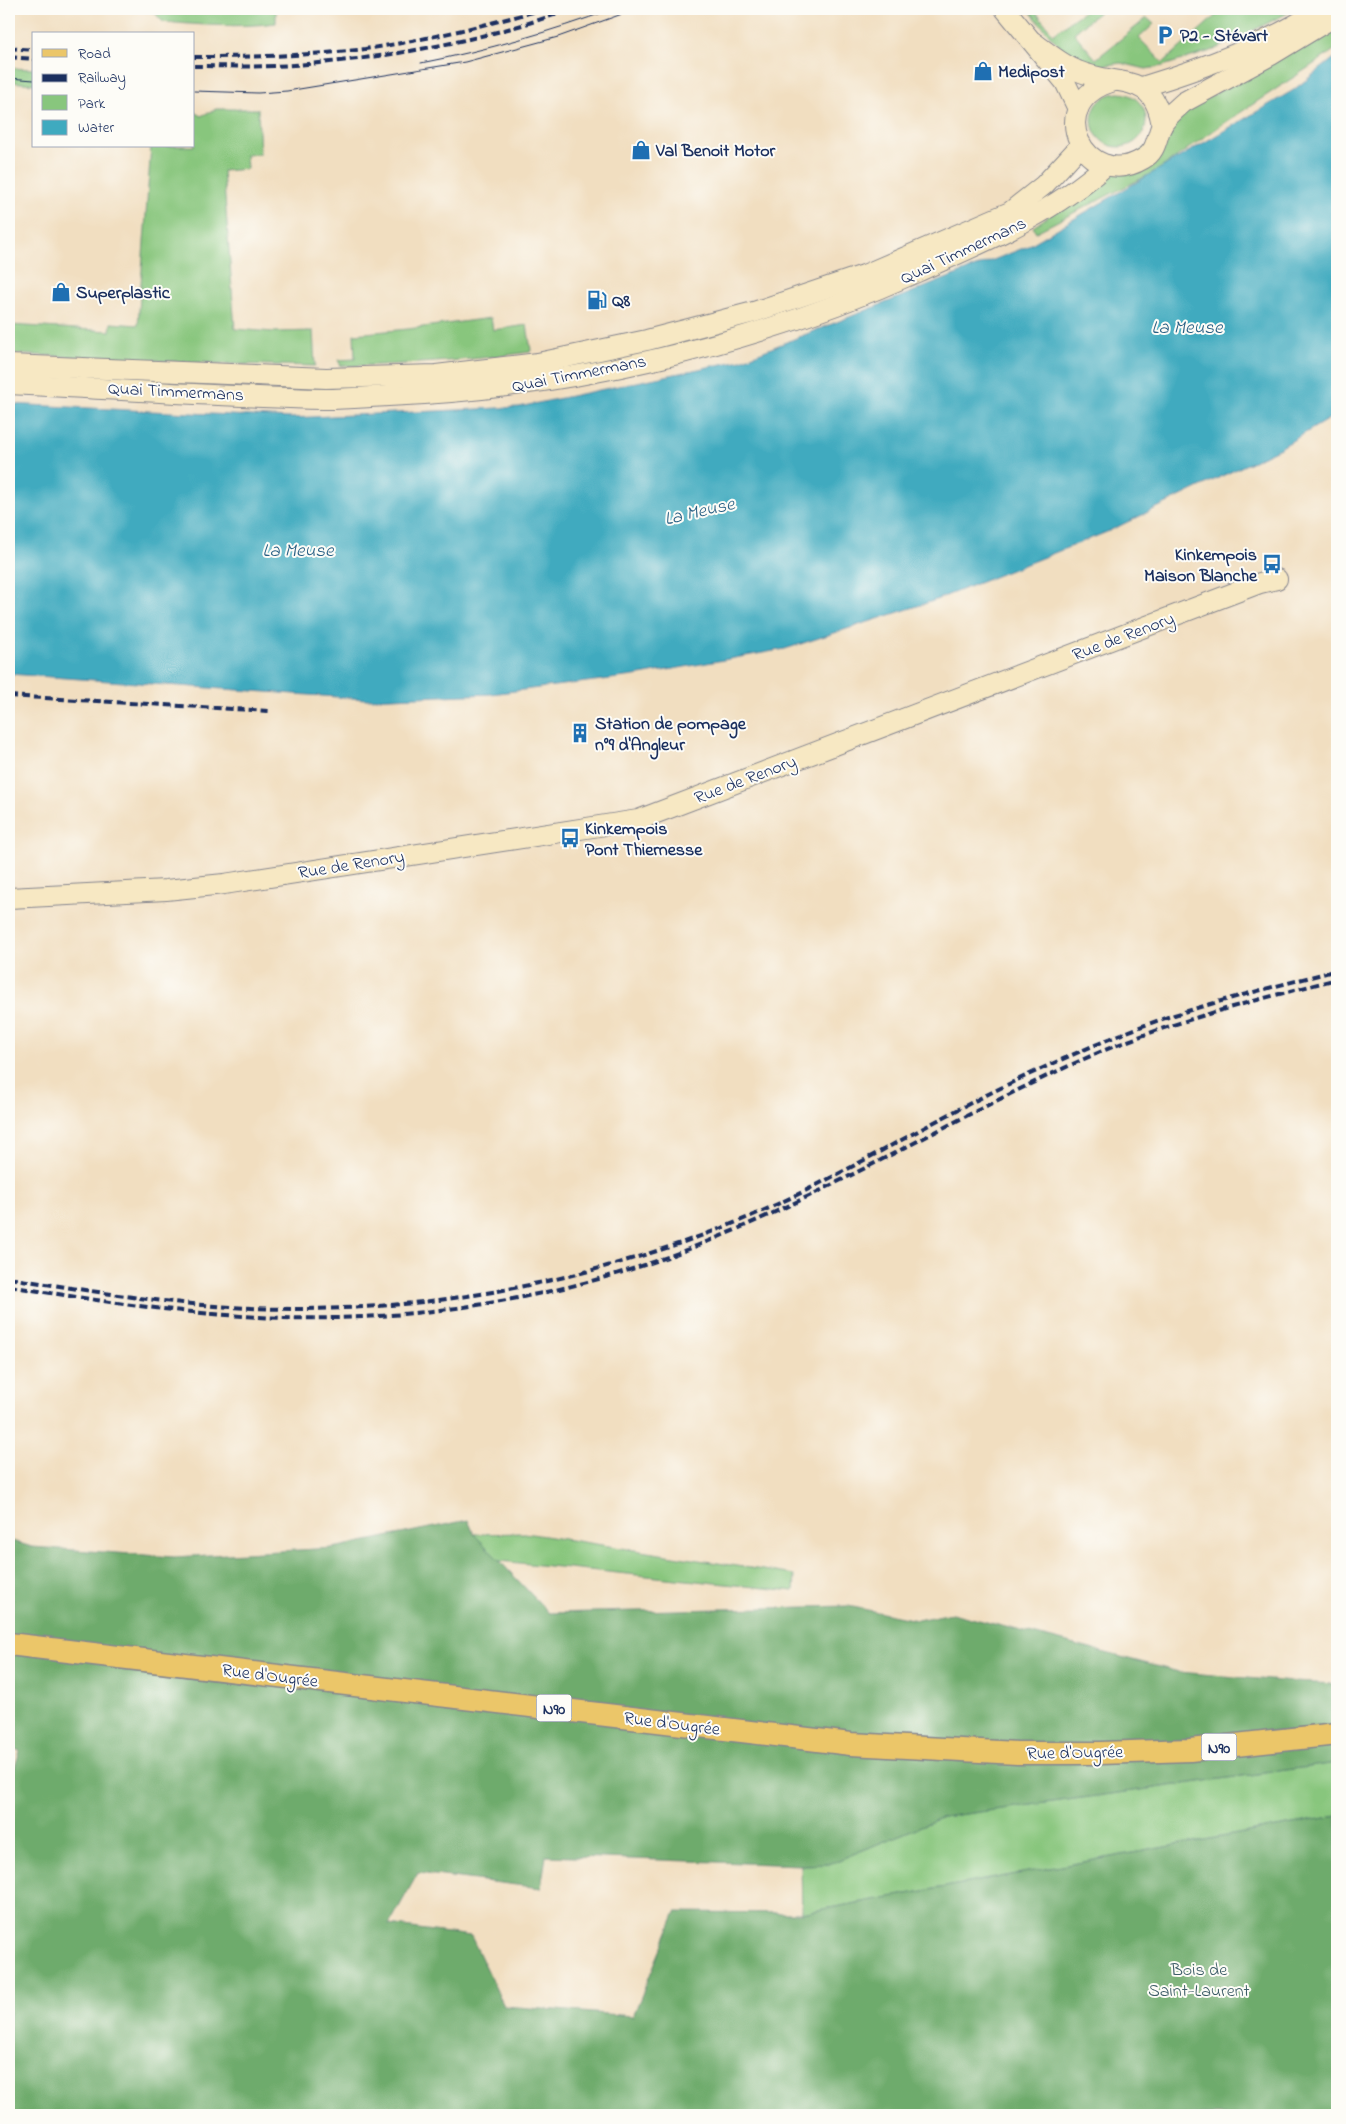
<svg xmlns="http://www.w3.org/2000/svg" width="1346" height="2124" font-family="'Indie Flower',sans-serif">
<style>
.green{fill:#88c67d;stroke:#527a6e}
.forest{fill:#6eab6c;stroke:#446d65}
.water{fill:#3faabf;stroke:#2d6c8e}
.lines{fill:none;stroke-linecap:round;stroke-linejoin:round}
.secondary-casing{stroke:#86868f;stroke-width:22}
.primary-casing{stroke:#86868f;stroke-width:25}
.secondary{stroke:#f7e8c3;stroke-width:20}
.primary{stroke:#ebc669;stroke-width:22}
.tram{stroke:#1b2f5e;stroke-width:1}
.rail{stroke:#1b2f5e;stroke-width:4;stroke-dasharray:8 4;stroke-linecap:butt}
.labels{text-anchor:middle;stroke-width:4;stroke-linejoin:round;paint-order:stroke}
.shield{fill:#fdfcf7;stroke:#5f6c8c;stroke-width:1}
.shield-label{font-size:16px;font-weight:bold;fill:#1b2f5e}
.poi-label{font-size:18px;font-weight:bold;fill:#1b2f5e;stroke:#fdfcf7;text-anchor:start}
.street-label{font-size:18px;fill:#1b2f5e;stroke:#fdfcf7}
.park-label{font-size:18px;fill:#3c5c67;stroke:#fdfcf7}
.water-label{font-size:19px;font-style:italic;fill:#296085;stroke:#fdfcf7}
</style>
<rect width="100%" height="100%" fill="#fdfcf7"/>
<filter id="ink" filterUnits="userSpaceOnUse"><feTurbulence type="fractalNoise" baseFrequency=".02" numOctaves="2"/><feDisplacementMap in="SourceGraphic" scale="10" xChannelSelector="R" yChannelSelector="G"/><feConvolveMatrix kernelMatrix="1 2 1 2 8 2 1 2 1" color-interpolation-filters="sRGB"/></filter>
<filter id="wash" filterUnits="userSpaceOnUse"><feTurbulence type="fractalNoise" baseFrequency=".0096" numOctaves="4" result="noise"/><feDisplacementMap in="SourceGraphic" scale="20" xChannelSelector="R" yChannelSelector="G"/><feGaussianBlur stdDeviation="1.12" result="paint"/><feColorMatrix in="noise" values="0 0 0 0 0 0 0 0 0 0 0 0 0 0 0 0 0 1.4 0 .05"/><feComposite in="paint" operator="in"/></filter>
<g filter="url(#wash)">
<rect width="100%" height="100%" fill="#f1dec0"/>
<g class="green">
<path d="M138,9h138v14c-37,5 -75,2 -113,-1l-9,-10 -16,-1z"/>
<polygon points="1028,9 1034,9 1053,34 1087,9 1098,9 1100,11 1074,33 1096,59 1147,18 1154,24 1139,38 1163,63 1223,9 1280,9 1288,13 1214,50 1163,66 1146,69 1121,63 1100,66 1086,64 1067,53 1051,37"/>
<polygon points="1337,22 1337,48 1323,58 1220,126 1158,170 1036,232 1033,227 1171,129 1180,117 1194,106"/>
<polygon points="9,68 34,69 34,84 9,82"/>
<circle cx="1119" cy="120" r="27"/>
<polygon points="216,109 258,109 260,154 246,155 247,169 223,171 235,329 274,332 313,331 315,366 234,364 9,354 9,325 110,331 111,323 138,325 151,146 194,146 194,112 201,116"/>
<path d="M491,318l2,12 34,-5 4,25 -1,2c-63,9 -126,13 -189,14l-3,-6 17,-1 -1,-25 54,-5z"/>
<polygon points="525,1533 795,1575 794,1591 500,1561 473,1534"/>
<polygon points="1337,1763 1337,1816 802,1913 801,1865 829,1864 943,1817"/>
</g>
<polygon class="forest" points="468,1520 474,1534 549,1613 848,1606 917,1620 952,1613 1179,1672 1293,1682 1337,1684 1337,1763 943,1817 829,1864 801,1865 546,1856 541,1888 418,1873 389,1925 471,1936 504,2006 633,2016 676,1912 802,1913 1337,1816 1337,2115 9,2115 9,1785 20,1751 9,1747 9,1540 32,1547 174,1557 333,1548"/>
<polygon class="water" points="1337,56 1337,414 1280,448 1107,532 933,601 785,649 634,676 491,694 366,699 9,674 9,404 291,418 519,407 741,360 1026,247 1292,91"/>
</g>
<g filter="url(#ink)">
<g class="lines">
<defs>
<g id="secondary">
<polyline points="1005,9 1065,82 1078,109"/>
<path d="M1033,42c14,10 29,23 45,29 40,17 76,-1 84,55"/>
<path d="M1114,81c-75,21 -28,112 29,78 13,-7 13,-19 18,-32 5,-10 15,-18 23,-25l87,-47 66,-40"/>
<path d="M1142,87c62,-19 124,-42 179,-78"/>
<polyline points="9,365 326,378 436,375 538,363 647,340 754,312 864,275 1010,212 1044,185 1081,145"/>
<path d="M9,384c105,5 210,13 316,15 21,0 42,-2 63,-3 178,-7 366,-51 529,-124 67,-30 134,-57 189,-107"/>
<polyline points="9,898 166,890 224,884 638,820 1260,583 1277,579"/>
</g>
<polyline id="primary" points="9,1644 851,1744 1017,1753 1101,1753 1190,1750 1337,1734"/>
</defs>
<use href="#secondary" class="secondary-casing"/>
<use href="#primary" class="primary-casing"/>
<use href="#secondary" class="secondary"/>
<use href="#primary" class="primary"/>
<g class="tram">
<path d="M421,63c66,-13 129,-31 192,-54"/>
<polyline points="9,78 34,80"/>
<polyline points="194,91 258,93 287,91 465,62 558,37 636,9"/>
</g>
<g class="rail">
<polyline points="9,48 34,50"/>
<polyline points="9,57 34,59"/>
<path d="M194,57c57,0 115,-1 171,-8 61,-9 120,-24 179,-40"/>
<path d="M194,66c26,0 53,1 80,0 96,-4 206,-24 297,-57"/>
<polyline points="9,696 269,711"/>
<path d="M9,1278c57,9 115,19 173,25 183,19 365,-8 537,-74 102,-39 195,-100 294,-147 51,-24 102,-47 155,-65 56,-18 113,-32 169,-47"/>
<path d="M9,1286c83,14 166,27 250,31 129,7 279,-14 400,-57 149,-53 282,-137 425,-201 81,-36 168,-58 253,-80"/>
</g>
</g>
</g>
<defs>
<symbol id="parking-bare" viewBox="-9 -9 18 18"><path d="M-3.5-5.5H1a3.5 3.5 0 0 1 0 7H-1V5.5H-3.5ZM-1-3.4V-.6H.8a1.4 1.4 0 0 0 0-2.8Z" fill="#1f6fb2" stroke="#fdfcf7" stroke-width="2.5" paint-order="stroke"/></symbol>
<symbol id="shop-bare" viewBox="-9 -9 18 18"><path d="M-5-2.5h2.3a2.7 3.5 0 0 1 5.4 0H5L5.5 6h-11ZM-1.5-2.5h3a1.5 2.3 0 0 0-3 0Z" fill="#1f6fb2" stroke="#fdfcf7" stroke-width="2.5" paint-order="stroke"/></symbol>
<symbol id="fuel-bare" viewBox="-9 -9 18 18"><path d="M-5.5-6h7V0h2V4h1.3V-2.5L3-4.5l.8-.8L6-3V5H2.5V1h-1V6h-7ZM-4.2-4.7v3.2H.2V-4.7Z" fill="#1f6fb2" stroke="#fdfcf7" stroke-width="2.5" paint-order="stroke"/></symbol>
<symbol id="bus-bare" viewBox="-9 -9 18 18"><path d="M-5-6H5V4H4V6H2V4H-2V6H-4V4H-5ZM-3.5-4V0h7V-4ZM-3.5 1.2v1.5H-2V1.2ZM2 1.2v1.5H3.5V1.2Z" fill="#1f6fb2" stroke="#fdfcf7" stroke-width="2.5" paint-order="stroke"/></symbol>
<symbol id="building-bare" viewBox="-9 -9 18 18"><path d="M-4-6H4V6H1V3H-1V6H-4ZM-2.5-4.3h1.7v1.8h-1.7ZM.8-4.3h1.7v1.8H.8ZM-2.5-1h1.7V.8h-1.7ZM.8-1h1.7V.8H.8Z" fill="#1f6fb2" stroke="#fdfcf7" stroke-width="2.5" paint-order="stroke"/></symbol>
</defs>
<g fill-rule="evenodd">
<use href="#parking-bare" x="1151" y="21" width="28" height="28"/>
<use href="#shop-bare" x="969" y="57" width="28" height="28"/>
<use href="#shop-bare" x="627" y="136" width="28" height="28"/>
<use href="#shop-bare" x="47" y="278" width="28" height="28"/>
<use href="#fuel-bare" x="583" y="286" width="28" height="28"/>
<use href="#bus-bare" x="1258" y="550" width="28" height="28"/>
<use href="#building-bare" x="566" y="719" width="28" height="28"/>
<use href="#bus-bare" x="556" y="824" width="28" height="28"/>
</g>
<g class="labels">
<g class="shield">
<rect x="536.5" y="1694.5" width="35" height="27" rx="4"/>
<rect x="1201.5" y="1733.5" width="35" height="27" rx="4"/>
</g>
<g class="shield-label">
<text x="554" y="1714">N90</text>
<text x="1219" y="1753">N90</text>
</g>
<g class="poi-label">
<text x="1180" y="41">P2 - Stévart</text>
<text x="998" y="77">Medipost</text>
<text x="656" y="156">Val Benoit Motor</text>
<text x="76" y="298">Superplastic</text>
<text x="612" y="306">Q8</text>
<text x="1257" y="560" text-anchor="end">Kinkempois<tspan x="1257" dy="21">Maison Blanche</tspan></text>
<text x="595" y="729">Station de pompage<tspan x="595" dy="21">n°9 d'Angleur</tspan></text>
<text x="585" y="834">Kinkempois<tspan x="585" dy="21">Pont Thiernesse</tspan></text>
</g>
<g class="street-label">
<text transform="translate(963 250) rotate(-25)" y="6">Quai Timmermans</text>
<text transform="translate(579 373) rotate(-11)" y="6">Quai Timmermans</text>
<text transform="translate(176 391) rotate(3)" y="6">Quai Timmermans</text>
<text transform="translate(1123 636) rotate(-21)" y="6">Rue de Renory</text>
<text transform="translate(745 779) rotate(-21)" y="6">Rue de Renory</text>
<text transform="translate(351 864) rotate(-9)" y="6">Rue de Renory</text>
<text transform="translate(270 1675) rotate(7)" y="6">Rue d'Ougrée</text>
<text transform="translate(672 1723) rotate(7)" y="6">Rue d'Ougrée</text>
<text transform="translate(1075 1752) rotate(-1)" y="6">Rue d'Ougrée</text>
</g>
<g class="park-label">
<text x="1199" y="1975">Bois de<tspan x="1199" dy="21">Saint-Laurent</tspan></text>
</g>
<g class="water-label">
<text x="1187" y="333">La Meuse</text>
<text transform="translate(699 510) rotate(-13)" y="7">La Meuse</text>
<text x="298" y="556">La Meuse</text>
</g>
</g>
<rect width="1346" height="2124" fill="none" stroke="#fdfcf7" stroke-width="30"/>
<rect x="32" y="32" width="162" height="115" fill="#fdfcf7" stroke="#a3aaba"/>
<rect x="42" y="49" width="25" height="8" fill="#ebc669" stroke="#a3aaba"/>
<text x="78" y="58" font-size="15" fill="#1b2f5e">Road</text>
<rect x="42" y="74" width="25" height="8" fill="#1b2f5e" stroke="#a3aaba"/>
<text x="78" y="82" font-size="15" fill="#1b2f5e">Railway</text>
<rect x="42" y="95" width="25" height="15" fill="#88c67d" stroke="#a3aaba"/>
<text x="78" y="108" font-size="15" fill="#1b2f5e">Park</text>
<rect x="42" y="120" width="25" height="15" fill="#3faabf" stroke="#a3aaba"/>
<text x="78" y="132" font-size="15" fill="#1b2f5e">Water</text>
</svg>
